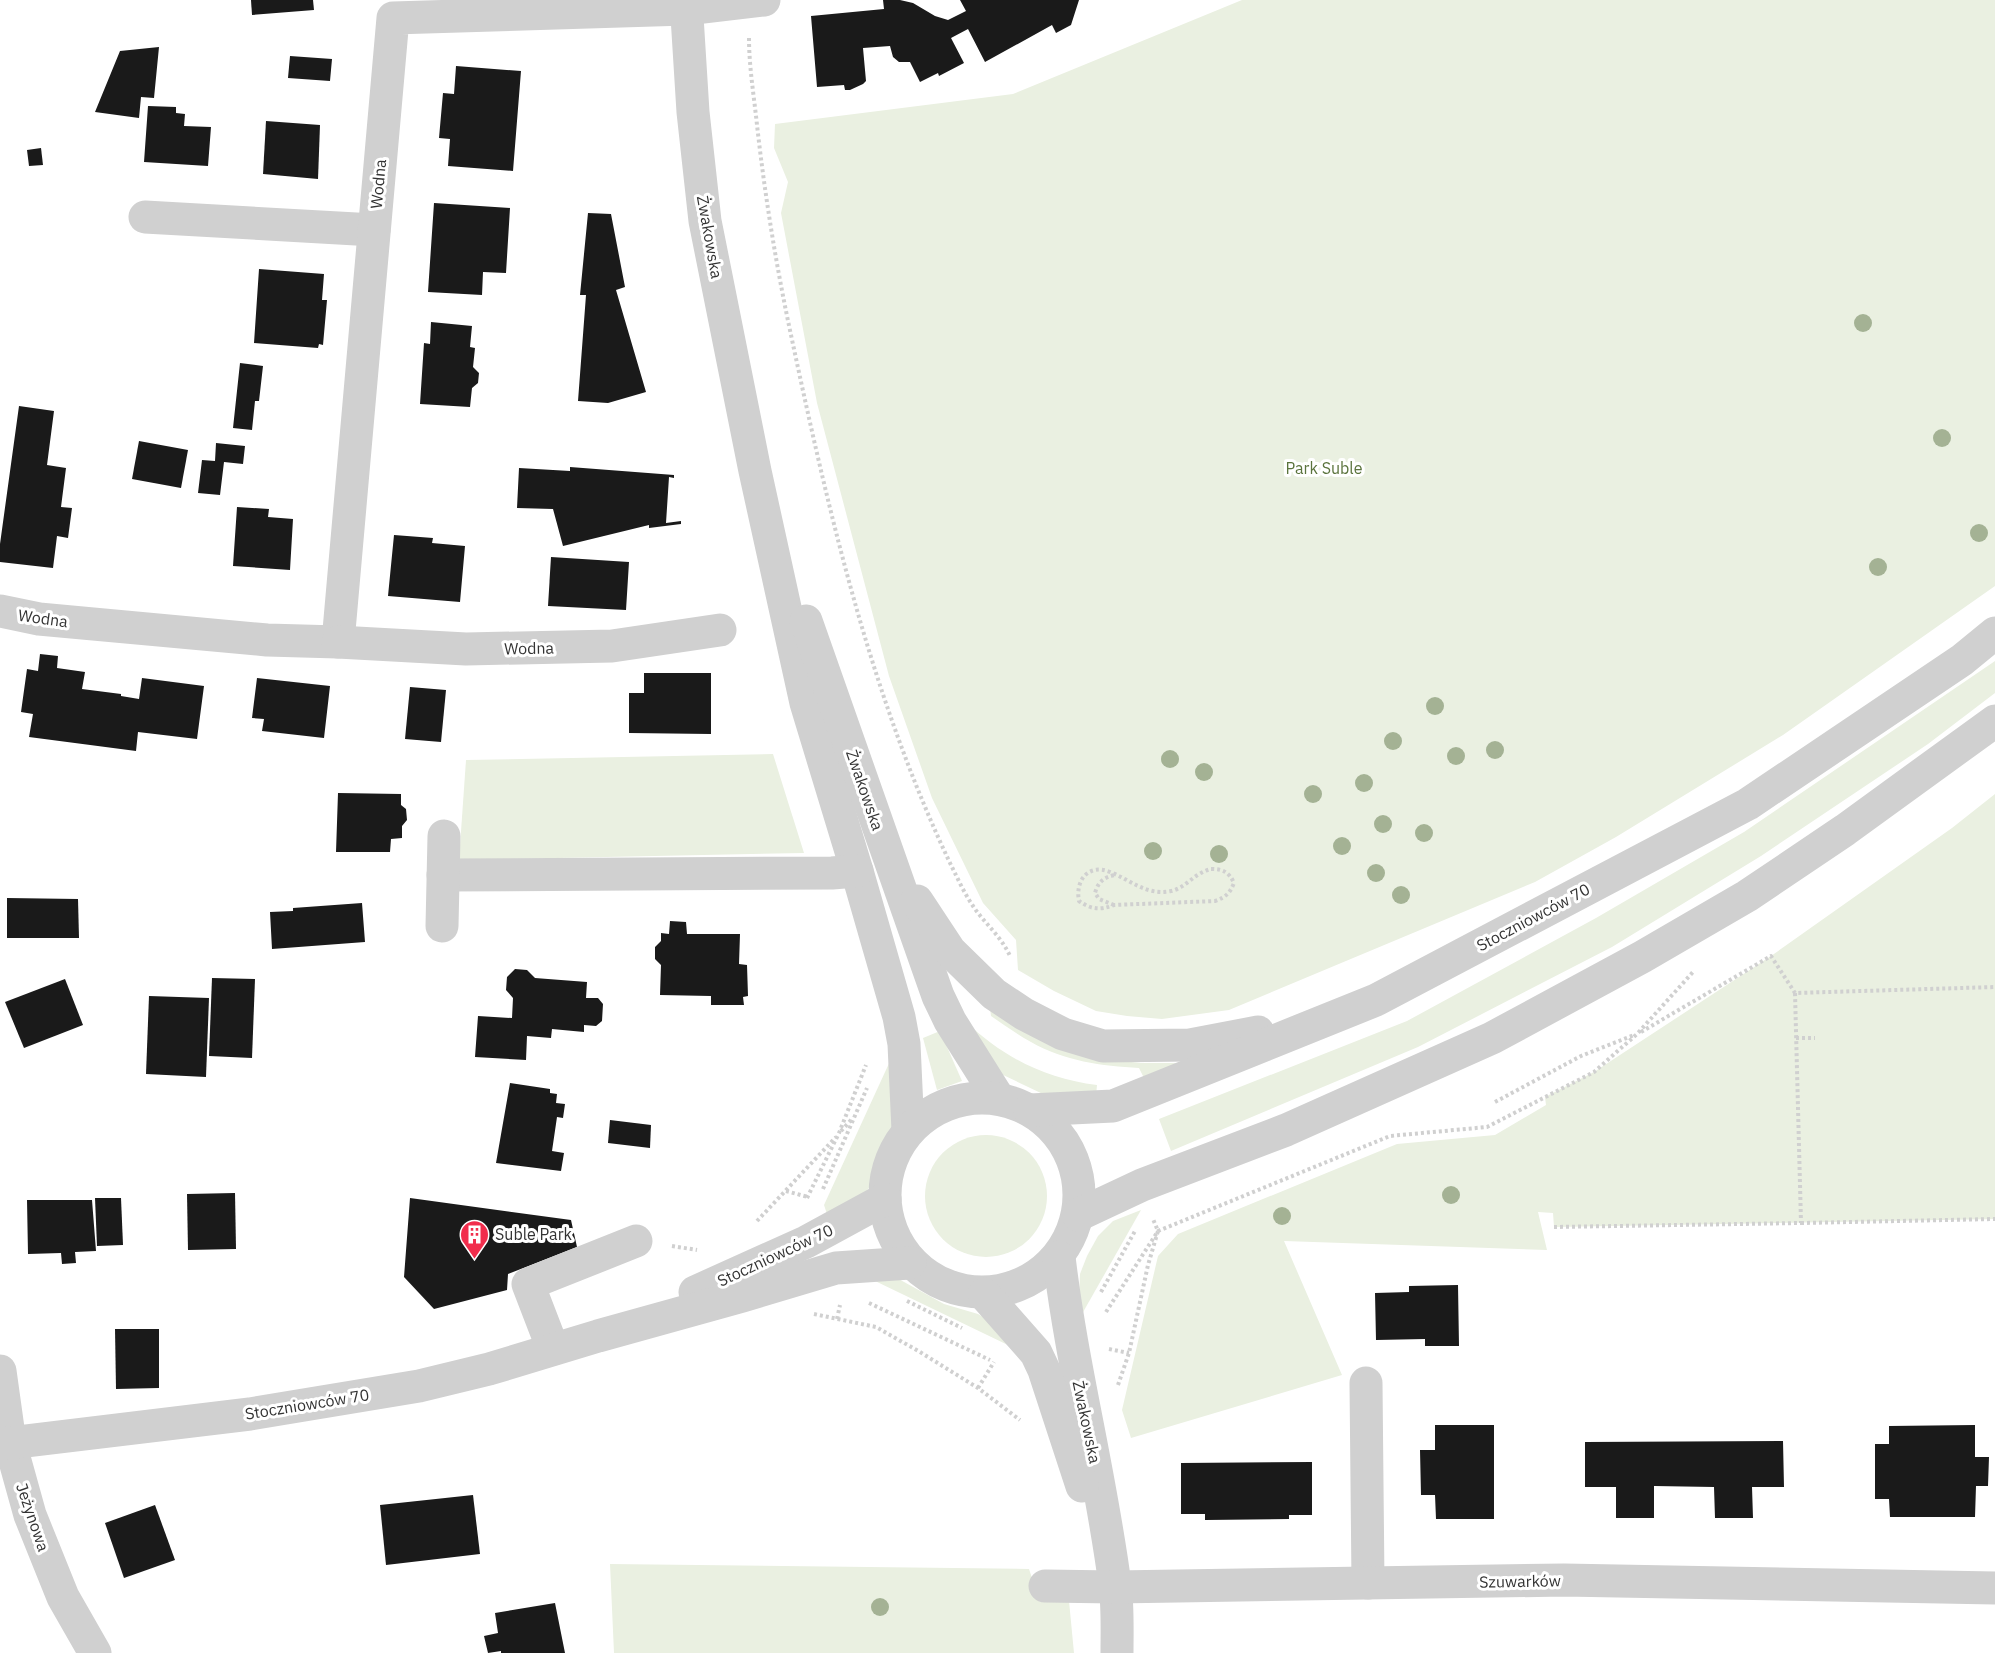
<svg xmlns="http://www.w3.org/2000/svg" width="1995" height="1653" font-family="'IBM Plex Sans',sans-serif">
<style>
.green{fill:#eaf0e1}
.building{fill:#1a1a1a}
.lines{fill:none;stroke-linecap:round;stroke-linejoin:round}
.path{stroke:#d0d0d0;stroke-width:4;stroke-dasharray:3 3;stroke-linecap:butt}
.minor{stroke:#d0d0d0;stroke-width:33}
.tree{fill:#a4b294}
.labels{text-anchor:middle;stroke-width:6;stroke-linejoin:round;paint-order:stroke}
.street-label{font-size:16px;fill:#333;stroke:#fff}
.park-label{font-size:16px;fill:#5a733c;stroke:#fff}
.poi-label{font-size:16px;fill:#333;stroke:#fff;text-anchor:start}
</style>
<rect width="100%" height="100%" fill="#fff"/>
<g class="green">
<polygon points="1242,0 1995,0 1995,586 1783,735 1616,837 1535,882 1229,1010 1162,1019 1127,1016 1096,1011 1054,991 1018,970 1016,940 983,903 932,798 889,676 817,403 781,213 788,182 774,148 775,124 1013,94"/>
<polygon points="1995,661 1995,693 1928,744 1761,856 1612,947 1418,1047 1171,1151 1159,1119 1407,1021 1596,918 1744,832"/>
<polygon points="773,754 804,853 459,860 466,760"/>
<polygon points="1995,794 1995,1219 1554,1227 1553,1213 1538,1212 1547,1250 1284,1241 1342,1375 1131,1438 1122,1410 1158,1256 1178,1234 1397,1144 1495,1135 1546,1105 1545,1097 1594,1072 1771,956 1952,828"/>
<path d="M990,1008l111,51 40,4h45l-40,19 -7,-14c-37,-2 -75,-7 -108,-26 -14,-8 -27,-17 -40,-26z"/>
<path d="M966,1022c37,35 80,57 131,63l-1,11 -51,-1 -44,-21z"/>
<polygon points="940,1031 962,1081 937,1090 923,1038"/>
<polygon points="891,1059 896,1115 891,1132 882,1146 872,1182 867,1191 828,1217 824,1205"/>
<circle cx="986" cy="1196" r="61"/>
<polygon points="1141,1210 1078,1321 1080,1274 1087,1256 1098,1236 1113,1221"/>
<polygon points="895,1277 944,1304 978,1314 991,1322 1012,1347 873,1280"/>
<polygon points="610,1564 1029,1569 1040,1602 1069,1601 1074,1653 614,1653"/>
</g>
<g class="building">
<polygon points="251,0 313,0 314,10 252,15"/>
<polygon points="883,0 900,0 913,3 935,16 948,20 966,11 960,0 1079,0 1071,25 1056,33 1052,25 985,62 968,29 951,38 964,63 939,76 938,73 920,82 910,62 899,62 893,57 890,46 863,48 866,81 863,84 850,90 845,90 844,85 817,87 811,16 884,9"/>
<polygon points="159,47 154,98 141,97 139,118 95,112 120,51"/>
<polygon points="290,56 332,59 330,81 288,78"/>
<polygon points="456,66 521,71 513,171 448,166 450,139 439,138 443,93 454,94"/>
<polygon points="148,106 176,107 176,113 185,114 184,126 211,127 208,166 144,162"/>
<polygon points="266,121 320,125 318,179 263,174"/>
<polygon points="41,148 43,165 29,166 27,150"/>
<polygon points="434,203 510,208 506,273 483,272 482,295 428,292"/>
<polygon points="588,213 611,214 625,287 616,290 646,392 608,403 578,401 586,295 580,295"/>
<polygon points="259,269 324,274 322,300 327,300 323,345 319,344 318,348 254,343"/>
<polygon points="431,322 472,326 470,347 475,348 473,367 479,373 478,383 472,388 470,407 420,404 424,343 430,344"/>
<polygon points="240,363 263,366 259,401 255,401 252,430 233,428"/>
<polygon points="19,406 54,411 47,465 66,468 61,507 72,508 68,538 57,536 53,568 0,562 0,544"/>
<polygon points="139,441 188,450 181,488 132,479"/>
<polygon points="216,443 245,446 243,464 224,462 220,495 198,493 202,460 215,461"/>
<polygon points="570,467 674,475 674,478 669,477 666,523 681,521 681,524 649,528 649,525 563,546 553,509 517,508 519,468 570,471"/>
<polygon points="237,507 269,509 268,517 293,519 290,570 233,566"/>
<polygon points="394,535 433,538 432,543 465,546 460,602 388,596"/>
<polygon points="551,557 629,562 626,610 548,606"/>
<polygon points="40,654 58,656 57,668 85,672 82,689 121,694 121,696 139,699 142,678 204,686 197,739 138,732 136,751 29,737 33,714 21,712 27,669 38,671"/>
<polygon points="644,673 711,673 711,734 629,733 629,693 644,693"/>
<polygon points="257,678 330,686 324,738 262,731 264,719 252,718"/>
<polygon points="410,687 446,690 441,742 405,739"/>
<polygon points="338,793 401,794 401,805 406,809 407,820 402,826 402,838 391,839 390,852 336,852"/>
<polygon points="7,898 78,899 79,938 7,938"/>
<polygon points="362,903 365,942 272,949 270,912 293,911 293,908"/>
<polygon points="670,921 686,922 687,934 740,934 739,964 747,965 748,996 743,997 744,1005 711,1005 711,996 660,995 661,965 655,959 655,947 661,941 661,933 669,934"/>
<polygon points="515,969 527,970 535,978 587,982 586,998 598,998 603,1004 602,1021 596,1026 584,1025 584,1032 552,1029 551,1038 527,1036 526,1060 475,1057 478,1016 512,1018 513,998 506,990 507,977"/>
<polygon points="212,978 255,979 252,1058 209,1056"/>
<polygon points="65,979 83,1025 24,1048 5,1002"/>
<polygon points="149,996 209,998 206,1077 146,1074"/>
<polygon points="510,1083 550,1089 550,1093 557,1094 556,1103 565,1104 563,1118 557,1117 552,1151 564,1153 561,1171 496,1163"/>
<polygon points="610,1120 651,1125 650,1148 608,1143"/>
<polygon points="235,1193 236,1249 188,1250 187,1194"/>
<polygon points="95,1198 121,1198 123,1245 97,1246"/>
<polygon points="410,1198 571,1220 577,1247 508,1274 507,1290 434,1309 404,1277"/>
<polygon points="27,1200 92,1200 96,1251 75,1252 76,1263 62,1264 61,1253 28,1254"/>
<polygon points="1458,1285 1459,1346 1425,1346 1425,1339 1376,1340 1375,1293 1409,1292 1409,1286"/>
<polygon points="115,1329 159,1329 159,1388 116,1389"/>
<polygon points="1435,1425 1494,1425 1494,1519 1436,1519 1435,1495 1421,1495 1420,1450 1435,1450"/>
<polygon points="1975,1425 1975,1457 1989,1457 1988,1486 1976,1486 1975,1517 1890,1517 1889,1499 1875,1499 1875,1444 1889,1444 1889,1426"/>
<polygon points="1783,1441 1784,1487 1752,1487 1753,1518 1715,1518 1714,1487 1654,1486 1654,1518 1616,1518 1616,1487 1585,1487 1585,1442"/>
<polygon points="1312,1462 1312,1515 1289,1515 1289,1519 1205,1520 1205,1514 1181,1514 1181,1463"/>
<polygon points="473,1495 480,1554 386,1565 380,1505"/>
<polygon points="155,1505 175,1560 124,1578 105,1523"/>
<polygon points="555,1603 565,1653 501,1653 501,1651 488,1653 484,1636 498,1633 495,1613"/>
</g>
<g class="lines">
<g class="path">
<path d="M749,38c0,29 5,58 8,87 8,71 19,140 34,210 38,179 80,361 159,528 7,14 14,30 23,43 12,18 28,30 37,50"/>
<path d="M1211,869c12,0 18,3 23,14 -4,10 -8,14 -19,18l-101,4c-14,5 -22,5 -35,-4 -4,-20 9,-38 31,-29 21,8 36,24 61,19 15,-3 23,-18 40,-22z"/>
<path d="M1114,905l-15,-6 -4,-6c3,-11 9,-16 20,-18"/>
<polyline points="1641,1032 1771,956 1795,993 1995,987"/>
<polyline points="1796,1038 1815,1038"/>
<polyline points="1495,1102 1581,1056 1634,1035"/>
<polyline points="841,1131 852,1119"/>
<polyline points="823,1189 867,1088"/>
<polyline points="786,1191 808,1197"/>
<polyline points="807,1198 839,1133 866,1065"/>
<polyline points="757,1221 836,1137"/>
<polyline points="1801,1223 1995,1219"/>
<polyline points="1554,1227 1801,1223 1795,993"/>
<polyline points="672,1246 697,1250"/>
<polyline points="1101,1292 1135,1231"/>
<polyline points="907,1301 962,1328"/>
<polyline points="869,1303 990,1360"/>
<polyline points="1106,1312 1158,1231 1390,1136 1487,1127 1594,1072 1637,1034 1693,972"/>
<polyline points="814,1314 876,1327 920,1352 978,1388 1020,1420"/>
<polyline points="837,1319 840,1305"/>
<polyline points="1109,1349 1129,1353"/>
<polyline points="1118,1385 1129,1353 1148,1265 1158,1231 1153,1219"/>
<polyline points="978,1388 994,1362"/>
</g>
<g class="minor">
<polyline points="686,0 693,112 705,221 755,471 806,703 857,871 899,1017 904,1044 908,1131"/>
<polyline points="145,217 374,230"/>
<polyline points="0,611 39,619 267,640 338,642 393,18 686,9 764,0"/>
<polyline points="806,621 938,996 950,1021 999,1099"/>
<polyline points="338,642 466,649 612,646 720,630"/>
<polyline points="443,875 832,873 857,871"/>
<polyline points="917,901 950,951 994,994 1024,1014 1063,1034 1103,1046 1190,1045 1258,1032"/>
<polyline points="442,926 444,836"/>
<circle cx="982" cy="1195" r="97"/>
<polyline points="1030,1110 1113,1106 1376,1000 1748,804 1962,660 1995,633"/>
<polyline points="1078,1215 1142,1185 1286,1130 1492,1038 1642,957 1747,896 1845,830 1995,721"/>
<path d="M1059,1257c13,110 42,218 56,328 3,22 2,46 2,68"/>
<polyline points="695,1292 806,1242 885,1199"/>
<polyline points="984,1294 1036,1353 1044,1370 1082,1486"/>
<polyline points="553,1349 528,1284 636,1241"/>
<polyline points="0,1371 10,1443 30,1515 63,1597 95,1653"/>
<polyline points="1366,1383 1368,1583"/>
<polyline points="0,1444 250,1414 419,1386 489,1369 598,1336 742,1296 836,1268 910,1263"/>
<polyline points="1045,1586 1115,1587 1564,1580 1995,1588"/>
</g>
</g>
<g class="tree">
<circle cx="1863" cy="323" r="9"/>
<circle cx="1942" cy="438" r="9"/>
<circle cx="1979" cy="533" r="9"/>
<circle cx="1878" cy="567" r="9"/>
<circle cx="1435" cy="706" r="9"/>
<circle cx="1393" cy="741" r="9"/>
<circle cx="1495" cy="750" r="9"/>
<circle cx="1456" cy="756" r="9"/>
<circle cx="1170" cy="759" r="9"/>
<circle cx="1204" cy="772" r="9"/>
<circle cx="1364" cy="783" r="9"/>
<circle cx="1313" cy="794" r="9"/>
<circle cx="1383" cy="824" r="9"/>
<circle cx="1424" cy="833" r="9"/>
<circle cx="1342" cy="846" r="9"/>
<circle cx="1153" cy="851" r="9"/>
<circle cx="1219" cy="854" r="9"/>
<circle cx="1376" cy="873" r="9"/>
<circle cx="1401" cy="895" r="9"/>
<circle cx="1451" cy="1195" r="9"/>
<circle cx="1282" cy="1216" r="9"/>
<circle cx="880" cy="1607" r="9"/>
</g>
<defs>
<symbol id="building-pin" viewBox="-11 -11 22 30"><path d="M0 17L-7.5 6A9.5 9.5 0 1 1 7.5 6Z" fill="#f12d4c" stroke="#fff"/><path d="M-4-6H4V6H1V3H-1V6H-4ZM-2.5-4.3h1.7v1.8h-1.7ZM.8-4.3h1.7v1.8H.8ZM-2.5-1h1.7V.8h-1.7ZM.8-1h1.7V.8H.8Z" fill="#fff"/></symbol>
</defs>
<g fill-rule="evenodd">
<use href="#building-pin" x="458" y="1218" width="33" height="45"/>
</g>
<g class="labels">
<g class="street-label">
<text transform="translate(378 184) rotate(-85)" y="6">Wodna</text>
<text transform="translate(710 237) rotate(80)" y="6">Żwakowska</text>
<text transform="translate(43 618) rotate(8)" y="6">Wodna</text>
<text transform="translate(529 648) rotate(-1)" y="6">Wodna</text>
<text transform="translate(865 790) rotate(71)" y="6">Żwakowska</text>
<text transform="translate(1533 917) rotate(-28)" y="6">Stoczniowców 70</text>
<text transform="translate(775 1255) rotate(-25)" y="6">Stoczniowców 70</text>
<text transform="translate(307 1404) rotate(-9)" y="6">Stoczniowców 70</text>
<text transform="translate(1087 1422) rotate(78)" y="6">Żwakowska</text>
<text transform="translate(33 1517) rotate(71)" y="6">Jeżynowa</text>
<text transform="translate(1520 1581) rotate(-1)" y="6">Szuwarków</text>
</g>
<g class="park-label">
<text x="1324" y="474">Park Suble</text>
</g>
<g class="poi-label">
<text x="495" y="1240">Suble Park</text>
</g>
</g>
</svg>
